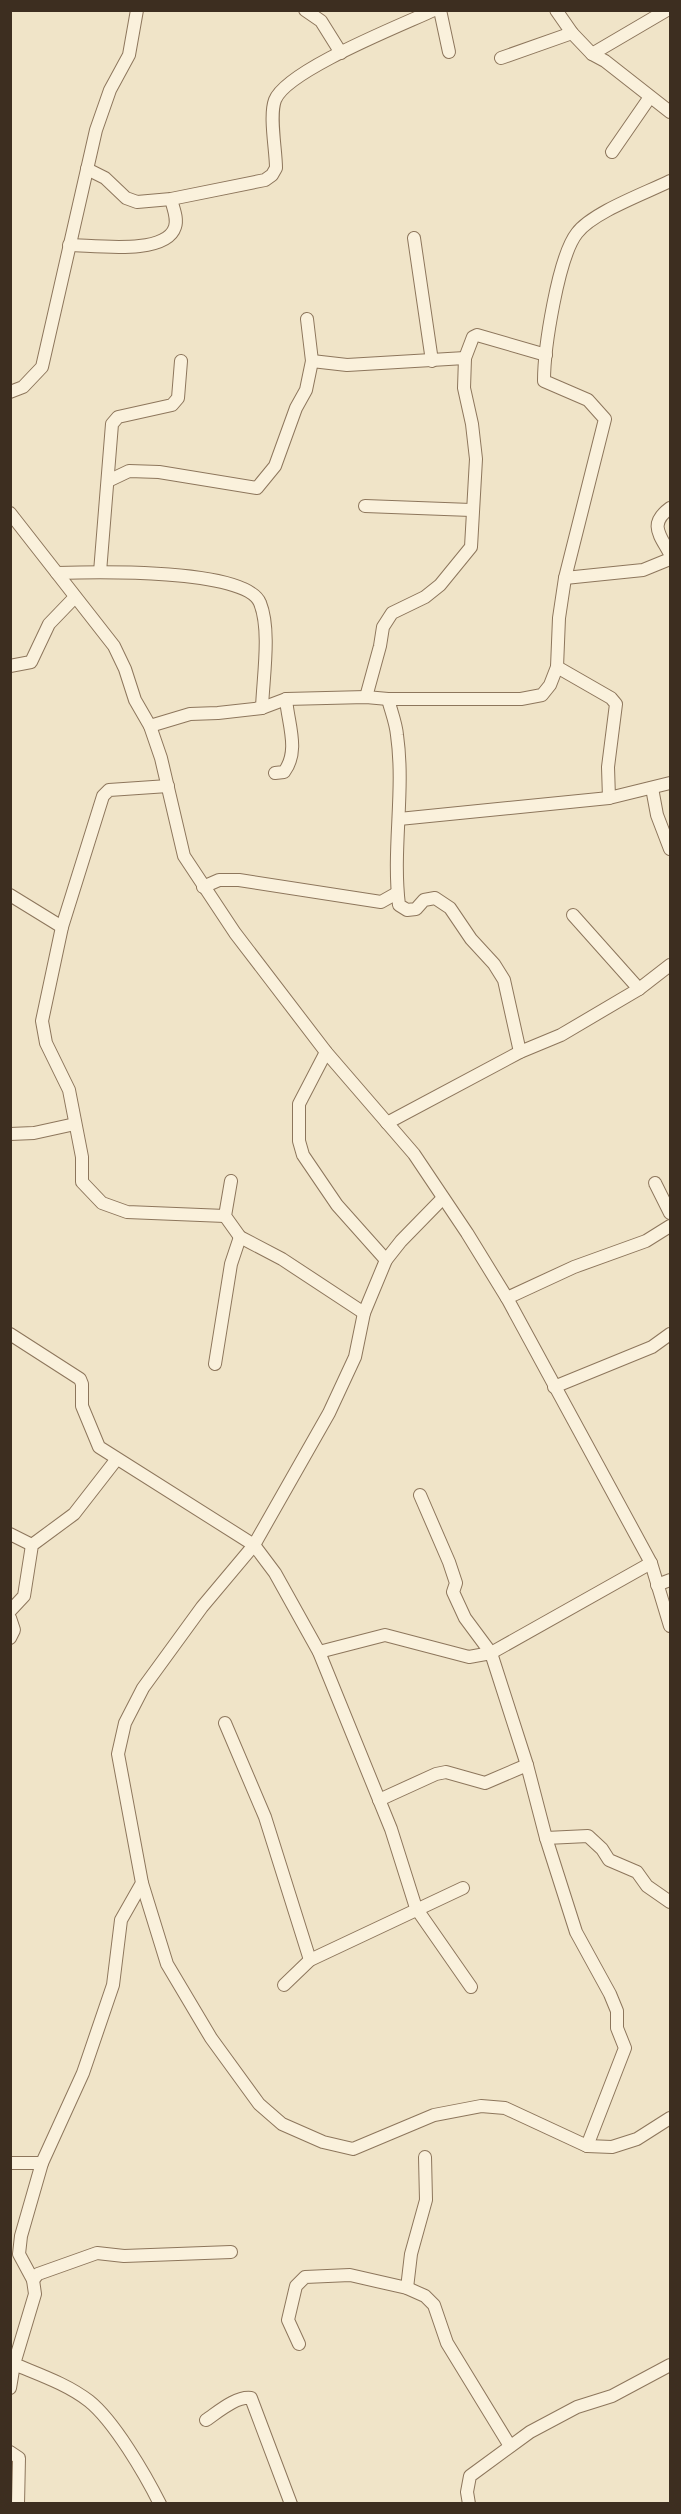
<svg xmlns="http://www.w3.org/2000/svg" width="681" height="2514" font-family="Lora,serif">
<style>
.lines{fill:none;stroke-linecap:round;stroke-linejoin:round}
.minor-casing{stroke:#8d765c;stroke-width:14}
.minor{stroke:#faf1dc;stroke-width:12}
</style>
<rect width="100%" height="100%" fill="#f0e4c8"/>
<g class="lines">
<defs>
<g id="minor">
<polyline points="305,10 321,21 341,53"/>
<polyline points="440,10 449,52"/>
<polyline points="556,10 572,33 592,54 605,61 670,112"/>
<polyline points="592,54 667,10"/>
<polyline points="501,58 572,33"/>
<polyline points="612,152 650,97"/>
<path d="M87,169l18,9 21,20 11,4 34,-3 94,-19 7,-5 4,-7c0,-18 -7,-52 -1,-68 12,-30 127,-75 159,-90"/>
<polyline points="414,238 432,361"/>
<path d="M69,245c24,0 97,11 106,-18 3,-9 -2,-19 -4,-28"/>
<polyline points="312,361 347,365 465,358"/>
<polyline points="10,392 23,387 42,367 96,130 110,90 129,55 137,10"/>
<polyline points="108,481 129,471 159,472 257,488 275,466 296,408 306,390 312,361 307,319"/>
<polyline points="365,506 471,510"/>
<path d="M670,508c-22,16 -10,27 0,46"/>
<polyline points="10,513 114,646 125,669 135,700 150,726 161,758 184,856 235,933 326,1052 414,1154 467,1233 507,1298 651,1563 670,1626"/>
<polyline points="100,572 112,424 118,417 172,405 178,398 181,361"/>
<path d="M57,573c35,-1 190,-5 203,30 11,27 3,75 2,105"/>
<polyline points="565,578 643,570 670,559"/>
<polyline points="10,666 31,662 49,624 75,597"/>
<polyline points="557,667 611,698 616,704 608,767 609,798"/>
<polyline points="366,697 380,646 383,627 392,613 425,597 440,585 471,547 476,459 472,424 464,388 465,358 473,337 477,335 546,355"/>
<path d="M388,699c3,12 8,24 9,36 8,56 -5,114 2,170l8,5 9,-1 8,-9 11,-2 15,10 21,31 23,25 10,16 16,72"/>
<path d="M150,726l40,-12 28,-1 44,-5 24,-9 80,-2 22,2h133l21,-4 8,-10 7,-18 2,-49 6,-40 40,-159 -17,-19 -44,-19c0,-32 14,-124 33,-148 16,-21 69,-40 93,-52"/>
<path d="M275,773l9,-1c16,-21 4,-48 2,-73"/>
<polyline points="168,786 109,790 103,796 62,927 42,1021 46,1043 69,1090 82,1157 82,1182 102,1203 127,1212 225,1216"/>
<polyline points="652,788 657,815 670,849"/>
<polyline points="399,819 609,798 670,783"/>
<polyline points="203,887 219,880 239,880 381,902 397,893"/>
<polyline points="10,895 62,927"/>
<polyline points="573,915 639,989"/>
<polyline points="326,1052 299,1104 299,1141 303,1155 337,1205 386,1260"/>
<polyline points="387,1123 520,1052 561,1035 639,989 670,965"/>
<polyline points="10,1134 34,1133 75,1124"/>
<polyline points="231,1181 225,1216 240,1237 282,1259 364,1313"/>
<polyline points="655,1183 670,1213"/>
<polyline points="507,1298 574,1267 646,1241 670,1226"/>
<polyline points="10,1334 80,1379 82,1384 82,1406 99,1447 254,1545 275,1573 319,1652 391,1829 416,1908 471,1987"/>
<polyline points="215,1364 231,1264 240,1237"/>
<polyline points="554,1387 652,1347 670,1334"/>
<polyline points="420,1495 449,1562 456,1583 453,1592 465,1618 491,1653 651,1563"/>
<polyline points="10,1534 32,1545"/>
<polyline points="657,1585 670,1580"/>
<polyline points="10,1611 24,1596 32,1545 74,1514 116,1460"/>
<polyline points="10,1618 14,1630 10,1638"/>
<polyline points="319,1652 385,1635 469,1657 491,1653 527,1765 546,1838 576,1932 610,1994 617,2011 617,2028 625,2048 587,2146"/>
<polyline points="225,1723 265,1817 310,1960"/>
<polyline points="379,1800 436,1774 446,1772 485,1783 527,1765"/>
<polyline points="546,1838 588,1836 602,1849 609,1860 637,1872 647,1886 670,1902"/>
<polyline points="142,1883 167,1964 211,2038 259,2104 282,2124 323,2142 353,2149 434,2115 481,2106 505,2108 587,2146 612,2147 637,2139 670,2118"/>
<polyline points="284,1985 310,1960 463,1888"/>
<polyline points="10,2163 42,2163"/>
<polyline points="33,2280 38,2274 97,2253 124,2256 231,2252"/>
<polyline points="407,2288 411,2254 426,2200 425,2157"/>
<polyline points="299,2344 288,2320 296,2286 305,2277 350,2275 407,2288 425,2296 434,2305 447,2343 510,2446"/>
<polyline points="10,2388 14,2364"/>
<path d="M206,2420c12,-8 30,-24 45,-22l40,106"/>
<polyline points="10,2452 19,2458 18,2504"/>
<path d="M160,2504c-15,-30 -46,-83 -71,-103 -22,-17 -49,-26 -75,-37l21,-70 -2,-14 -14,-26 2,-18 21,-73 41,-90 30,-88 8,-65 21,-37 -24,-129 7,-31 18,-35 59,-81 52,-62 75,-132 26,-56 9,-44 22,-53 15,-19 42,-43"/>
<polyline points="469,2504 467,2492 470,2476 530,2432 577,2407 612,2396 670,2365"/>
</g>
</defs>
<use href="#minor" class="minor-casing"/>
<use href="#minor" class="minor"/>
</g>
<rect width="681" height="2514" fill="none" stroke="#3d2e20" stroke-width="24"/>
</svg>
